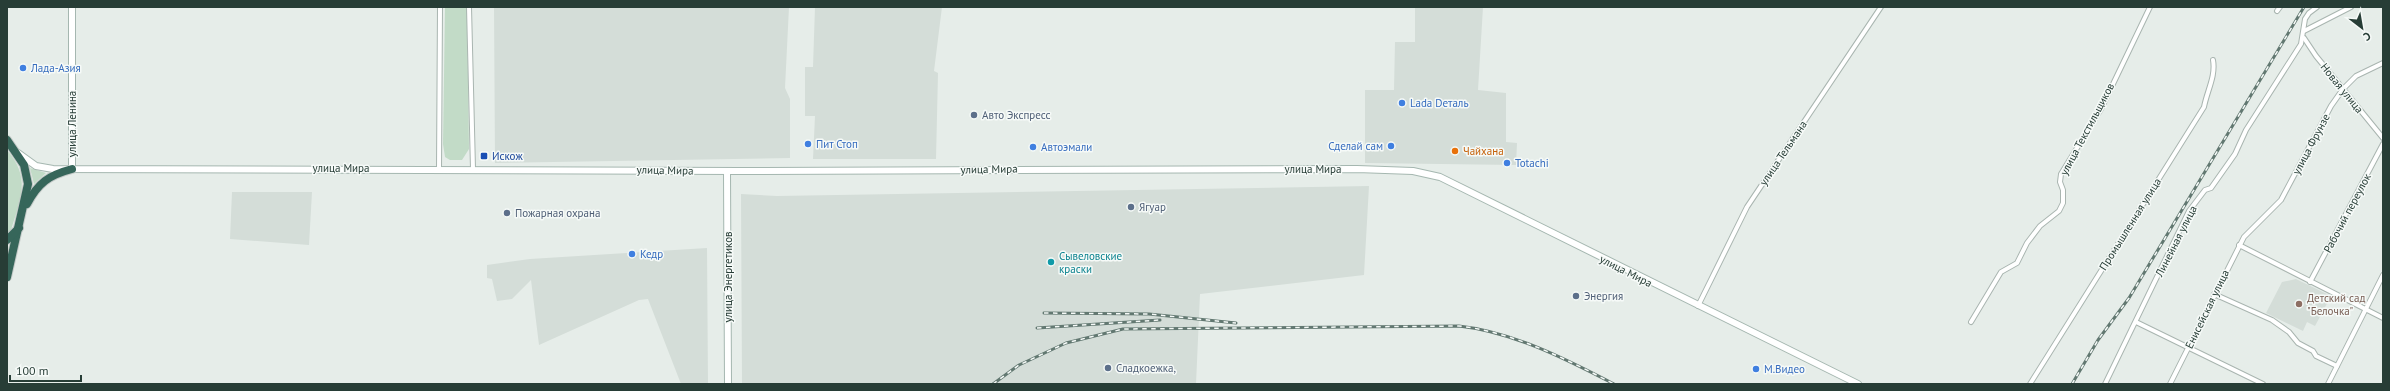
<svg xmlns="http://www.w3.org/2000/svg" width="2390" height="391" font-family="'PT Sans',sans-serif">
<style>
.built{fill:#d4ddd8}
.green{fill:#c2dbc7}
.lines{fill:none;stroke-linecap:round;stroke-linejoin:round}
.street-casing{stroke:#a9b5b0;stroke-width:6}
.secondary-casing{stroke:#a5b7b0;stroke-width:8}
.highway-casing{stroke:#c3c9c7;stroke-width:10}
.street{stroke:#fff;stroke-width:4}
.secondary{stroke:#fff;stroke-width:6}
.highway{stroke:#36665a;stroke-width:8}
.rail-casing{stroke:#627871;stroke-width:3}
.rail{stroke:#f6faf8;stroke-width:1.5;stroke-dasharray:4.5;stroke-linecap:butt}
.shop-dot{fill:#3f7fe0;stroke:#f6faf8;stroke-width:1.5}
.service-dot{fill:#5c6f8a;stroke:#f6faf8;stroke-width:1.5}
.food-dot{fill:#e8710a;stroke:#f6faf8;stroke-width:1.5}
.transit-dot{fill:#1a4fb4;stroke:#f6faf8;stroke-width:1.5}
.culture-dot{fill:#0f9aa8;stroke:#f6faf8;stroke-width:1.5}
.education-dot{fill:#8d6e63;stroke:#f6faf8;stroke-width:1.5}
.labels{text-anchor:middle;stroke-width:3;stroke-linejoin:round;paint-order:stroke}
.shop-label{font-size:11px;fill:#366cbe;stroke:#f6faf8;text-anchor:start}
.street-label{font-size:11px;fill:#273d36;stroke:#f6faf8}
.service-label{font-size:11px;fill:#4e5e75;stroke:#f6faf8;text-anchor:start}
.food-label{font-size:11px;fill:#c56008;stroke:#f6faf8;text-anchor:start}
.transit-label{font-size:11px;fill:#164399;stroke:#f6faf8;text-anchor:start}
.culture-label{font-size:11px;fill:#0d838f;stroke:#f6faf8;text-anchor:start}
.education-label{font-size:11px;fill:#785e54;stroke:#f6faf8;text-anchor:start}
</style>
<rect width="100%" height="100%" fill="#e6ede9"/>
<g class="built">
<polygon points="494,7 789,7 785,88 790,99 790,158 495,163"/>
<polygon points="815,7 942,7 934,71 938,73 936,159 813,159 815,116 805,116 805,67 813,67"/>
<polygon points="1415,7 1483,7 1478,90 1506,93 1506,142 1517,143 1516,165 1365,163 1365,90 1394,90 1395,42 1415,42"/>
<polygon points="1369,186 1364,275 1200,294 1196,384 742,384 741,194 777,196"/>
<polygon points="232,192 312,192 309,245 230,239"/>
<polygon points="707,248 708,384 681,384 648,299 639,300 539,345 531,280 512,299 497,301 492,279 487,278 487,265 530,259"/>
<polygon points="2296,279 2331,296 2315,326 2307,322 2303,331 2266,313 2282,282"/>
</g>
<g class="green">
<polygon points="445,7 467,7 469,149 462,160 450,160 445,157 443,144"/>
<path d="M7,150c24,28 14,48 4,80l-4,5z"/>
<polygon points="30,168 46,173 34,184"/>
</g>
<g class="lines">
<defs>
<g id="street">
<polyline points="469,7 473,169"/>
<polyline points="2277,11 2280,7"/>
<polyline points="2304,31 2351,7"/>
<polyline points="2304,38 2316,56 2383,138"/>
<polyline points="439,169 440,7"/>
<polyline points="2239,245 2383,318"/>
<polyline points="2310,282 2383,144"/>
<polyline points="2214,294 2272,320 2289,332 2298,343 2313,351 2316,356 2337,366"/>
<polyline points="1698,306 1747,207 1881,7"/>
<polyline points="1971,322 2001,272 2017,263 2027,243 2040,226 2059,211 2063,203 2063,190 2060,182 2061,174 2101,109 2150,7"/>
<polyline points="2136,322 2263,384"/>
<path d="M2030,384l174,-277c3,-16 12,-31 9,-47"/>
<polyline points="2105,384 2189,211 2205,190 2211,188 2235,154 2246,130 2301,44 2305,19 2309,13 2317,7"/>
<polyline points="2170,384 2244,237 2281,200 2331,106 2343,89 2356,76 2383,63"/>
<polyline points="2328,384 2383,275"/>
</g>
<g id="secondary">
<polyline points="18,153 36,166 53,169 740,171 1357,169 1413,171 1440,177 1858,384"/>
<polyline points="72,169 72,7"/>
<polyline points="727,171 728,384"/>
</g>
<g id="highway">
<polyline points="7,140 24,165 28,184 7,277"/>
<path d="M27,204c11,-21 22,-29 45,-35"/>
<polyline points="7,240 19,228"/>
</g>
</defs>
<use href="#street" class="street-casing"/>
<use href="#secondary" class="secondary-casing"/>
<use href="#highway" class="highway-casing"/>
<use href="#street" class="street"/>
<use href="#secondary" class="secondary"/>
<use href="#highway" class="highway"/>
<defs>
<g id="rail">
<polyline points="1044,313 1149,314 1236,323"/>
<polyline points="1037,328 1160,320"/>
<path d="M993,384l26,-19 47,-22 57,-14 336,-3c54,6 107,33 155,58"/>
<polyline points="2072,384 2098,340 2129,298 2304,7"/>
</g>
</defs>
<use href="#rail" class="rail-casing"/>
<use href="#rail" class="rail"/>
</g>
<g class="shop-dot">
<circle cx="23" cy="68" r="4"/>
<circle cx="1402" cy="103" r="4"/>
<circle cx="808" cy="144" r="4"/>
<circle cx="1391" cy="146" r="4"/>
<circle cx="1033" cy="147" r="4"/>
<circle cx="1507" cy="163" r="4"/>
<circle cx="632" cy="254" r="4"/>
<circle cx="1756" cy="369" r="4"/>
</g>
<g class="service-dot">
<circle cx="974" cy="115" r="4"/>
<circle cx="1131" cy="207" r="4"/>
<circle cx="507" cy="213" r="4"/>
<circle cx="1576" cy="296" r="4"/>
<circle cx="1108" cy="368" r="4"/>
</g>
<circle class="food-dot" cx="1455" cy="151" r="4"/>
<rect class="transit-dot" x="480" y="152" width="8" height="8" rx="2"/>
<circle class="culture-dot" cx="1051" cy="262" r="4"/>
<circle class="education-dot" cx="2299" cy="304" r="4"/>
<g class="labels">
<g class="shop-label">
<text x="31" y="72">Лада-Азия</text>
<text x="1410" y="107">Lada Dеталь</text>
<text x="816" y="148">Пит Стоп</text>
<text x="1383" y="150" text-anchor="end">Сделай сам</text>
<text x="1041" y="151">Автоэмали</text>
<text x="1515" y="167">Totachi</text>
<text x="640" y="258">Кедр</text>
<text x="1764" y="373">М.Видео</text>
</g>
<g class="street-label">
<text transform="translate(2342 88) rotate(51)" y="4">Новая улица</text>
<text transform="translate(72 124) rotate(-90)" y="4">улица Ленина</text>
<text transform="translate(2087 129) rotate(-62)" y="4">улица Текстильщиков</text>
<text transform="translate(2311 144) rotate(-62)" y="4">улица Фрунзе</text>
<text transform="translate(1783 153) rotate(-56)" y="4">улица Тельмана</text>
<text x="341" y="172">улица Мира</text>
<text transform="translate(989 169) rotate(-1)" y="4">улица Мира</text>
<text x="1313" y="173">улица Мира</text>
<text transform="translate(665 170) rotate(1)" y="4">улица Мира</text>
<text transform="translate(2347 213) rotate(-62)" y="4">Рабочий переулок</text>
<text transform="translate(2130 224) rotate(-58)" y="4">Промышленная улица</text>
<text transform="translate(2176 241) rotate(-63)" y="4">Линейная улица</text>
<text transform="translate(1626 271) rotate(27)" y="4">улица Мира</text>
<text transform="translate(728 277) rotate(-90)" y="4">улица Энергетиков</text>
<text transform="translate(2207 309) rotate(-64)" y="4">Енисейская улица</text>
</g>
<g class="service-label">
<text x="982" y="119">Авто Экспресс</text>
<text x="1139" y="211">Ягуар</text>
<text x="515" y="217">Пожарная охрана</text>
<text x="1584" y="300">Энергия</text>
<text x="1116" y="372">Сладкоежка,</text>
</g>
<g class="food-label">
<text x="1463" y="155">Чайхана</text>
</g>
<g class="transit-label">
<text x="492" y="160">Искож</text>
</g>
<g class="culture-label">
<text x="1059" y="260">Сывеловские<tspan x="1059" dy="13">краски</tspan></text>
</g>
<g class="education-label">
<text x="2307" y="302">Детский сад<tspan x="2307" dy="13">"Белочка"</tspan></text>
</g>
</g>
<rect width="2390" height="391" fill="none" stroke="#273d36" stroke-width="16"/>
<g transform="translate(2362 28) rotate(149)" stroke="#f6faf8" stroke-width="3" paint-order="stroke">
<path d="M0-3L7 15L0 10L-7 15Z" fill="#273d36"/>
<text y="-6" font-size="11" font-weight="bold" text-anchor="middle" fill="#273d36">С</text>
</g>
<path d="M10 375v6h71v-6" fill="none" stroke="#273d36" stroke-width="2"/>
<text x="16" y="375" font-size="12" fill="#273d36" stroke="#f6faf8" stroke-width="3" paint-order="stroke">100 m</text>
</svg>
